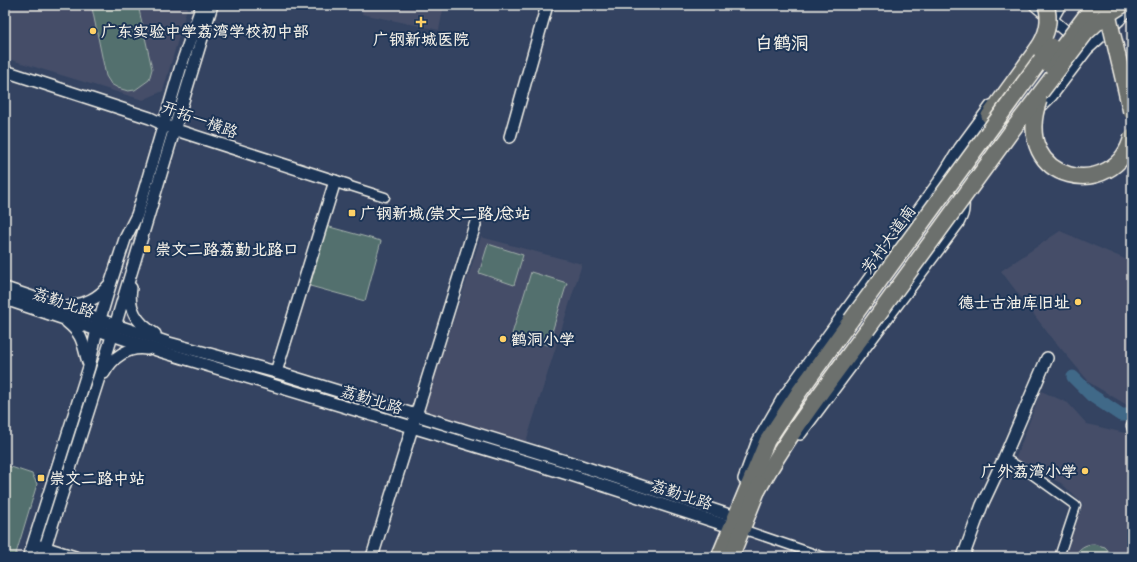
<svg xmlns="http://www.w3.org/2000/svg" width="1137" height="562" font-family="Caveat,'LXGW WenKai TC',sans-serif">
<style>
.built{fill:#444d68}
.green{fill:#52706e;stroke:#a3b0ab}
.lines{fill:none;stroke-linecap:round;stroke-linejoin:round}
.river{stroke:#406988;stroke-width:13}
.street-casing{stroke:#f4f1e8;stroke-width:11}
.secondary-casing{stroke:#f4f1e8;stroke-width:14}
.highway-casing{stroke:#f4f1e8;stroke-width:18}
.street{stroke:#1d3557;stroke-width:8}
.secondary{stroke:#1d3557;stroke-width:11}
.highway{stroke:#6c706d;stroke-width:15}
.highway-bridge-casing{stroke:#f4f1e8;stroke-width:18;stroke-linecap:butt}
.highway-bridge{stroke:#6c706d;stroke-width:15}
.poi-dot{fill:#ffd166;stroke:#1d3557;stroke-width:1.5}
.labels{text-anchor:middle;stroke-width:4;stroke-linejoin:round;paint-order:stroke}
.poi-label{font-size:16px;font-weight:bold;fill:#f4f1e8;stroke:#1d3557;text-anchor:start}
.street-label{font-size:16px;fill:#f4f1e8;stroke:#1d3557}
.quarter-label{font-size:18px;font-weight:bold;fill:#f4f1e8;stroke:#1d3557}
</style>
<rect width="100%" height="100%" fill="#344361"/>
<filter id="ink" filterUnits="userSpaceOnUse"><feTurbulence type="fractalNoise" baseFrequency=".025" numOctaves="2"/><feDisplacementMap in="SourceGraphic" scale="8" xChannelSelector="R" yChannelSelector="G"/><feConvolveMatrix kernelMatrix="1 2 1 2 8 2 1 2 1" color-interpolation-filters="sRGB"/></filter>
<g filter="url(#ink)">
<g class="built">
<polygon points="5,5 188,5 163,91 143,100 5,58"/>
<polygon points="364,5 444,5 439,30 362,14"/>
<polygon points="5,82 11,84 5,106"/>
<polygon points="1060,231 1132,262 1132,408 1090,383 1047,332 1001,271"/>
<polygon points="481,237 582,264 525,445 423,413"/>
<polygon points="1041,391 1068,403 1087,424 1129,434 1132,452 1132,540 1126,557 1065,557 1083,504 1061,483 1015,460"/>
</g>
<g class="green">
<polygon points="93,5 138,5 152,69 149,80 135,90 128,91 118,88 111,84 106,76 92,8"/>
<polygon points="326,226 381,241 365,301 310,286"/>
<polygon points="488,244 523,255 514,285 479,273"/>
<polygon points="531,272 567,283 548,345 512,334"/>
<polygon points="5,465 32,474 37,484 15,557 5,557"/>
<path d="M1094,544l11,3 9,10h-40c5,-9 11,-13 20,-13z"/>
</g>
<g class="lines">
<polyline class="river" points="1073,377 1091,395 1121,415 1132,415"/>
<defs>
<g id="street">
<polyline points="347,185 385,197"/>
<polyline points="1131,426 1132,429"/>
<polyline points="1004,458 1030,473 1076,506 1059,557"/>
<polyline points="742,529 824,557"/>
</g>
<g id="secondary">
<polyline points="1035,5 1076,40"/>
<polyline points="1048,26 1060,5"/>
<polyline points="5,71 150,118 173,129 347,185"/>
<polyline points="1035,112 1052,95 1087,49 1119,20 1127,10 1129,5"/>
<polyline points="510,137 547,5"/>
<polyline points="987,142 997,133 1017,125"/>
<polyline points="5,288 169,343 276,372 416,415 575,464 735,517"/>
<path d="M131,288c-4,21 7,36 24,46"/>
<polyline points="5,299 163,352 571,475 731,527"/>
<path d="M63,308c21,-5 32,-6 46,-23"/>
<path d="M67,322c17,14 15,20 21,40"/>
<polyline points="276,372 335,181"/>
<path d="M104,373c9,-16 24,-27 43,-24"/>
<path d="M800,434l158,-211c2,-4 5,-9 5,-14 2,-18 -8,-22 5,-40"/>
<polyline points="744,479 757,443 783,398 939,182 960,148 991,106"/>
<polyline points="40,546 75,557"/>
<polyline points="29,557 89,367 97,329 111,282 125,239 137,215 181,66 202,5"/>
<polyline points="42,557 109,346 212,5"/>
<polyline points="372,557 475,225"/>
<polyline points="963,557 982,505 1004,458 1047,358"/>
</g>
<g id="highway">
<polyline points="989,116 1038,48"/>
<path d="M758,490c31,-57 71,-108 109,-160"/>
<polyline points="719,557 767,441 799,392 851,320"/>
<polyline points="731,557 760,484"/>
</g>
</defs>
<use href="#street" class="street-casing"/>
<use href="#secondary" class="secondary-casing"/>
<use href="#highway" class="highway-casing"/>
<use href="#street" class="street"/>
<use href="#secondary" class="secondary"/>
<use href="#highway" class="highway"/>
<defs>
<g id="highway-bridge">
<polyline points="1106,6 1131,112"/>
<path d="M1038,48c9,-13 13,-27 8,-43"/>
<polyline points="1049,65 1094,5"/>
<path d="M1039,100c-29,85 78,102 93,36"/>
<polyline points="851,320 1051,46"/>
<polyline points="867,330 1016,125 1086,33 1101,19 1123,5"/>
</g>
</defs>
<use href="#highway-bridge" class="highway-bridge-casing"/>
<use href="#highway-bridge" class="highway-bridge"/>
</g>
</g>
<g class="poi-dot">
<path d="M419 16h4v4h4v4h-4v4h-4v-4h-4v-4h4z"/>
<circle cx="93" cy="31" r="4"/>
<rect x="348" y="209" width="8" height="8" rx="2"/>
<rect x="143" y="245" width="8" height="8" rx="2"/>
<circle cx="1078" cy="302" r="4"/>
<circle cx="503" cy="339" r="4"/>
<circle cx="1085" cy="471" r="4"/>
<rect x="37" y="474" width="8" height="8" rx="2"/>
</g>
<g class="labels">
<g class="poi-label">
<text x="101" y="37">广东实验中学荔湾学校初中部</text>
<text x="421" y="45" text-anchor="middle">广钢新城医院</text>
<text x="360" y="219">广钢新城(崇文二路)总站</text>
<text x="155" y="255">崇文二路荔勤北路口</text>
<text x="1070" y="308" text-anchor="end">德士古油库旧址</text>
<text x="511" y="345">鹤洞小学</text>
<text x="1077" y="477" text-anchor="end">广外荔湾小学</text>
<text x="49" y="484">崇文二路中站</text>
</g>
<g class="street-label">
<text transform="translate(200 119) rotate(20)" y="6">开拓一横路</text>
<text transform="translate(888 239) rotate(-54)" y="6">芳村大道南</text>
<text transform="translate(64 302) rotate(18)" y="6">荔勤北路</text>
<text transform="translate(372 399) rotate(17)" y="6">荔勤北路</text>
<text transform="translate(682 494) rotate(18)" y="6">荔勤北路</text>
</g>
<g class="quarter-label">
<text x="782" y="49">白鹤洞</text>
</g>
</g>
<rect width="1137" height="562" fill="none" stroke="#1d3557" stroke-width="20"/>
<rect x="10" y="10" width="1117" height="542" fill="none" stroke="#f4f1e8" stroke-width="1.5" filter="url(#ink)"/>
</svg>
